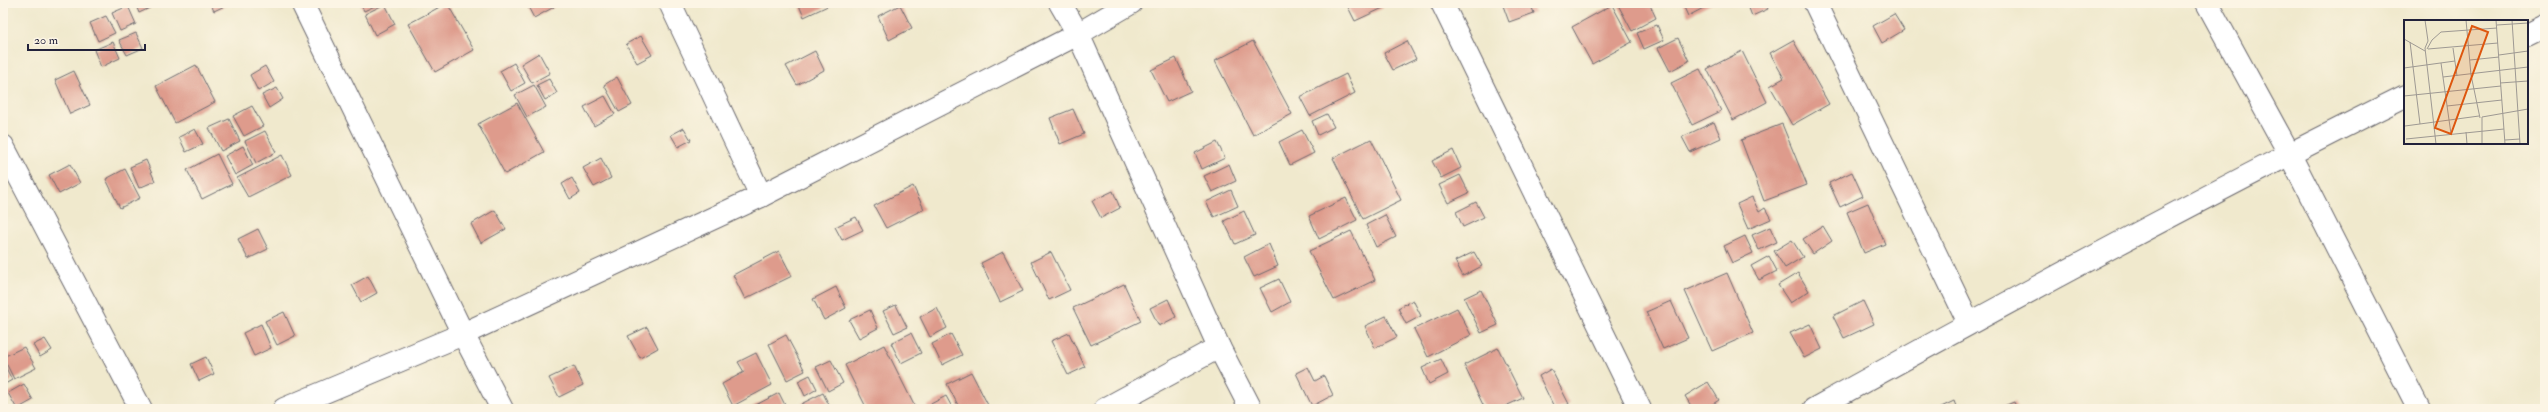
<svg xmlns="http://www.w3.org/2000/svg" width="2548" height="412" font-family="'IM FELL Double Pica',serif">
<style>
.building{fill:#de9b8c}
.lines{fill:none;stroke-linecap:round;stroke-linejoin:round}
.minor-casing{stroke:#6a686e;stroke-width:24}
.minor{stroke:#fff;stroke-width:22}
.inset-road{fill:none;stroke:#9e9993;stroke-width:1}
.view{fill:#de560e;fill-opacity:0.15;stroke:#de560e;stroke-width:2}
.inset-edge{fill:none;stroke:#22223b;stroke-width:2}
</style>
<rect width="100%" height="100%" fill="#fcf5e5"/>
<filter id="ink" filterUnits="userSpaceOnUse"><feTurbulence type="fractalNoise" baseFrequency=".025" numOctaves="2"/><feDisplacementMap in="SourceGraphic" scale="8" xChannelSelector="R" yChannelSelector="G"/><feConvolveMatrix kernelMatrix="1 2 1 2 8 2 1 2 1" color-interpolation-filters="sRGB"/></filter>
<filter id="wash" filterUnits="userSpaceOnUse"><feTurbulence type="fractalNoise" baseFrequency=".012" numOctaves="4" result="noise"/><feDisplacementMap in="SourceGraphic" scale="16" xChannelSelector="R" yChannelSelector="G"/><feGaussianBlur stdDeviation="0.9" result="paint"/><feColorMatrix in="noise" values="0 0 0 0 0 0 0 0 0 0 0 0 0 0 0 0 0 1.4 0 .05"/><feComposite in="paint" operator="in"/></filter>
<g filter="url(#wash)">
<rect width="100%" height="100%" fill="#f0e9cd"/>
<g id="blocks">
<g class="building">
<polygon points="135,3 160,3 139,13"/>
<polygon points="210,3 231,3 214,11"/>
<polygon points="360,3 381,3 364,11"/>
<polygon points="447,3 474,50 435,72 408,24"/>
<polygon points="526,3 552,3 554,7 534,18"/>
<polygon points="798,3 834,3 804,17"/>
<polygon points="1346,3 1381,3 1383,8 1355,21"/>
<polygon points="1502,3 1530,3 1534,13 1509,22"/>
<polygon points="1617,3 1649,3 1656,18 1632,31"/>
<polygon points="1682,3 1713,3 1688,16"/>
<polygon points="1747,3 1765,3 1768,9 1752,16"/>
<polygon points="385,4 395,24 375,35 365,14"/>
<polygon points="900,5 912,28 889,40 878,16"/>
<polygon points="1612,5 1632,42 1592,64 1572,27"/>
<polygon points="128,6 136,24 120,31 112,13"/>
<polygon points="1894,14 1904,30 1882,43 1873,26"/>
<polygon points="106,16 115,33 98,41 90,23"/>
<polygon points="1657,25 1664,40 1644,49 1637,33"/>
<polygon points="136,33 143,48 127,55 119,40"/>
<polygon points="641,36 652,55 637,63 626,44"/>
<polygon points="1678,38 1689,61 1670,71 1658,48"/>
<polygon points="1793,40 1829,104 1792,125 1770,86 1784,78 1770,53"/>
<polygon points="1253,41 1292,114 1253,135 1215,61"/>
<polygon points="1407,41 1416,59 1393,70 1384,53"/>
<polygon points="113,42 120,58 101,67 94,50"/>
<polygon points="815,51 824,70 797,85 786,66"/>
<polygon points="1742,51 1767,102 1733,120 1707,69"/>
<polygon points="539,53 550,73 532,83 521,64"/>
<polygon points="1176,58 1191,91 1167,102 1151,70"/>
<polygon points="514,63 525,83 511,91 500,71"/>
<polygon points="196,65 215,102 175,123 156,86"/>
<polygon points="265,66 274,82 258,91 250,75"/>
<polygon points="1700,69 1721,111 1692,125 1671,83"/>
<polygon points="74,71 90,105 70,114 55,80"/>
<polygon points="1346,74 1355,93 1310,116 1300,97"/>
<polygon points="617,77 632,105 619,112 604,85"/>
<polygon points="549,79 557,93 545,100 537,85"/>
<polygon points="534,85 546,107 527,117 515,95"/>
<polygon points="277,88 283,99 269,108 262,95"/>
<polygon points="605,96 615,114 594,126 584,107"/>
<polygon points="517,103 544,152 505,174 478,124"/>
<polygon points="252,106 263,126 244,136 233,116"/>
<polygon points="1073,109 1084,134 1060,144 1050,118"/>
<polygon points="1327,114 1334,127 1318,135 1312,121"/>
<polygon points="229,119 240,141 221,151 209,128"/>
<polygon points="1714,122 1721,138 1690,152 1682,137"/>
<polygon points="1782,124 1807,185 1764,201 1741,140"/>
<polygon points="684,128 691,140 678,147 671,135"/>
<polygon points="195,129 203,144 186,152 179,137"/>
<polygon points="1302,130 1314,153 1290,165 1279,142"/>
<polygon points="265,131 276,152 256,163 245,141"/>
<polygon points="1371,139 1401,200 1363,219 1333,158"/>
<polygon points="1217,142 1225,158 1202,169 1195,153"/>
<polygon points="243,146 253,165 235,175 225,156"/>
<polygon points="1453,150 1461,168 1441,178 1432,161"/>
<polygon points="217,154 232,184 202,199 187,170"/>
<polygon points="282,155 292,175 248,197 237,178"/>
<polygon points="601,158 611,178 594,187 583,168"/>
<polygon points="146,160 155,181 139,188 130,167"/>
<polygon points="70,164 80,183 59,194 49,175"/>
<polygon points="1229,164 1236,181 1212,192 1204,176"/>
<polygon points="125,169 140,198 120,208 106,179"/>
<polygon points="1852,172 1863,196 1840,207 1829,183"/>
<polygon points="1460,175 1469,193 1448,203 1439,185"/>
<polygon points="572,178 580,193 570,199 562,184"/>
<polygon points="913,186 924,209 886,228 874,206"/>
<polygon points="1231,190 1238,206 1214,217 1206,202"/>
<polygon points="1113,191 1120,208 1101,218 1092,201"/>
<polygon points="1752,197 1759,212 1765,208 1771,219 1748,229 1737,204"/>
<polygon points="1346,198 1357,220 1319,239 1309,216"/>
<polygon points="1476,202 1484,217 1463,227 1456,212"/>
<polygon points="1868,203 1885,244 1864,253 1847,212"/>
<polygon points="495,210 506,229 481,243 471,224"/>
<polygon points="1244,211 1255,235 1235,244 1224,221"/>
<polygon points="1385,215 1396,237 1376,247 1366,225"/>
<polygon points="856,217 863,230 842,240 835,227"/>
<polygon points="1823,226 1832,241 1813,254 1803,239"/>
<polygon points="1770,227 1777,242 1759,250 1752,235"/>
<polygon points="258,229 268,249 248,259 238,239"/>
<polygon points="1351,231 1375,280 1334,300 1309,251"/>
<polygon points="1745,236 1753,253 1732,263 1724,246"/>
<polygon points="1792,240 1803,257 1785,268 1774,251"/>
<polygon points="1269,244 1278,266 1254,277 1244,257"/>
<polygon points="779,251 792,276 745,299 733,275"/>
<polygon points="1003,252 1023,291 1000,302 981,263"/>
<polygon points="1051,252 1070,290 1049,300 1031,262"/>
<polygon points="1474,252 1482,266 1463,276 1455,261"/>
<polygon points="1769,256 1777,271 1759,280 1751,266"/>
<polygon points="1727,273 1753,333 1712,351 1685,291"/>
<polygon points="1798,273 1809,291 1790,303 1778,285"/>
<polygon points="368,276 377,293 361,302 352,285"/>
<polygon points="1279,279 1290,302 1272,312 1260,288"/>
<polygon points="1124,284 1141,321 1091,345 1073,308"/>
<polygon points="836,287 846,308 824,320 813,299"/>
<polygon points="1481,290 1498,325 1481,333 1464,298"/>
<polygon points="1168,299 1176,317 1159,326 1150,308"/>
<polygon points="1413,300 1421,316 1406,324 1398,308"/>
<polygon points="1671,301 1688,338 1663,349 1646,312"/>
<polygon points="1863,301 1874,324 1844,338 1833,316"/>
<polygon points="896,305 907,327 894,333 883,311"/>
<polygon points="937,308 947,328 930,337 920,317"/>
<polygon points="1457,308 1471,335 1428,357 1414,329"/>
<polygon points="870,310 878,328 859,338 849,320"/>
<polygon points="284,312 295,336 277,345 265,321"/>
<polygon points="1386,316 1397,337 1375,348 1365,326"/>
<polygon points="261,324 271,348 254,356 243,333"/>
<polygon points="1810,324 1822,349 1804,358 1790,333"/>
<polygon points="647,327 658,348 640,358 628,336"/>
<polygon points="911,333 921,353 901,363 891,343"/>
<polygon points="1069,333 1085,367 1068,375 1051,341"/>
<polygon points="951,334 962,355 942,365 932,344"/>
<polygon points="786,335 805,371 787,380 769,344"/>
<polygon points="45,339 52,350 40,357 33,345"/>
<polygon points="884,345 916,409 867,409 845,365"/>
<polygon points="24,347 36,368 14,379 3,357"/>
<polygon points="1498,348 1523,398 1499,409 1485,409 1464,365"/>
<polygon points="756,353 772,385 733,406 722,384 744,372 738,362"/>
<polygon points="206,357 214,374 199,381 191,364"/>
<polygon points="1441,359 1448,374 1429,384 1422,368"/>
<polygon points="831,360 843,383 828,391 816,367"/>
<polygon points="3,362 12,380 5,384 3,380"/>
<polygon points="574,366 583,385 559,397 549,378"/>
<polygon points="1308,367 1315,381 1324,376 1333,395 1312,406 1296,373"/>
<polygon points="1551,369 1569,404 1559,409 1555,409 1539,376"/>
<polygon points="971,372 990,409 960,409 947,384"/>
<polygon points="810,375 817,389 805,396 798,381"/>
<polygon points="1708,382 1719,400 1705,409 1693,409 1685,396"/>
<polygon points="24,384 33,400 17,409 8,393"/>
<polygon points="779,393 787,409 748,409"/>
<polygon points="823,393 831,409 804,409 801,404"/>
<polygon points="946,396 953,409 929,409 927,406"/>
<polygon points="1954,401 1957,409 1937,409"/>
<polygon points="2014,402 2017,409 1996,409"/>
</g>
</g>
</g>
<g filter="url(#ink)">
<use href="#blocks" fill-opacity="0" stroke="#6a686e" stroke-width="1"/>
<g class="lines">
<defs>
<g id="minor">
<polyline points="302,3 463,334 502,409"/>
<polyline points="670,3 761,196"/>
<polyline points="1060,3 1078,34 1219,347 1251,409"/>
<polyline points="1442,3 1640,409"/>
<polyline points="1815,3 1969,323"/>
<polyline points="2207,3 2289,153 2419,409"/>
<polyline points="2527,35 2545,26"/>
<polyline points="3,146 141,409"/>
<polyline points="284,409 463,334 761,196 1078,34 1131,3"/>
<polyline points="1105,409 1219,347"/>
<path d="M1814,409c195,-108 391,-214 591,-313"/>
</g>
</defs>
<use href="#minor" class="minor-casing"/>
<use href="#minor" class="minor"/>
</g>
</g>
<g transform="translate(2404 20)">
<rect width="124" height="124" fill="#f0e9cd"/>
<path class="inset-road" d="M21,0l3,21 -3,7 11,96M62,0l5,55 9,43M92,0l9,124M108,0l8,124M93,5l31,-2M0,19l21,12M6,22l10,82M49,28l4,28M23,29l5,-9 9,-8 56,-4M24,29l70,-6M95,35l29,-4M66,40l29,-3M37,43l10,71M0,48l51,-7M39,57l85,-10M96,63l28,-2M0,76l97,-10M43,86l55,-6M0,97v22M1,106l74,-10M62,112l1,12M2,119l98,-10M101,120l15,-1M78,124v-27l46,-8"/>
<path class="view" d="M68,6l16,6 -37,102 -16,-6z"/>
<rect width="124" height="124" class="inset-edge"/>
</g>
<rect width="2548" height="412" fill="none" stroke="#fcf5e5" stroke-width="16"/>
<path d="M28 44v6h117v-6" fill="none" stroke="#22223b" stroke-width="2"/>
<text x="34" y="44" font-size="12" fill="#22223b" stroke="#fcf5e5" stroke-width="3" paint-order="stroke">20 m</text>
</svg>
